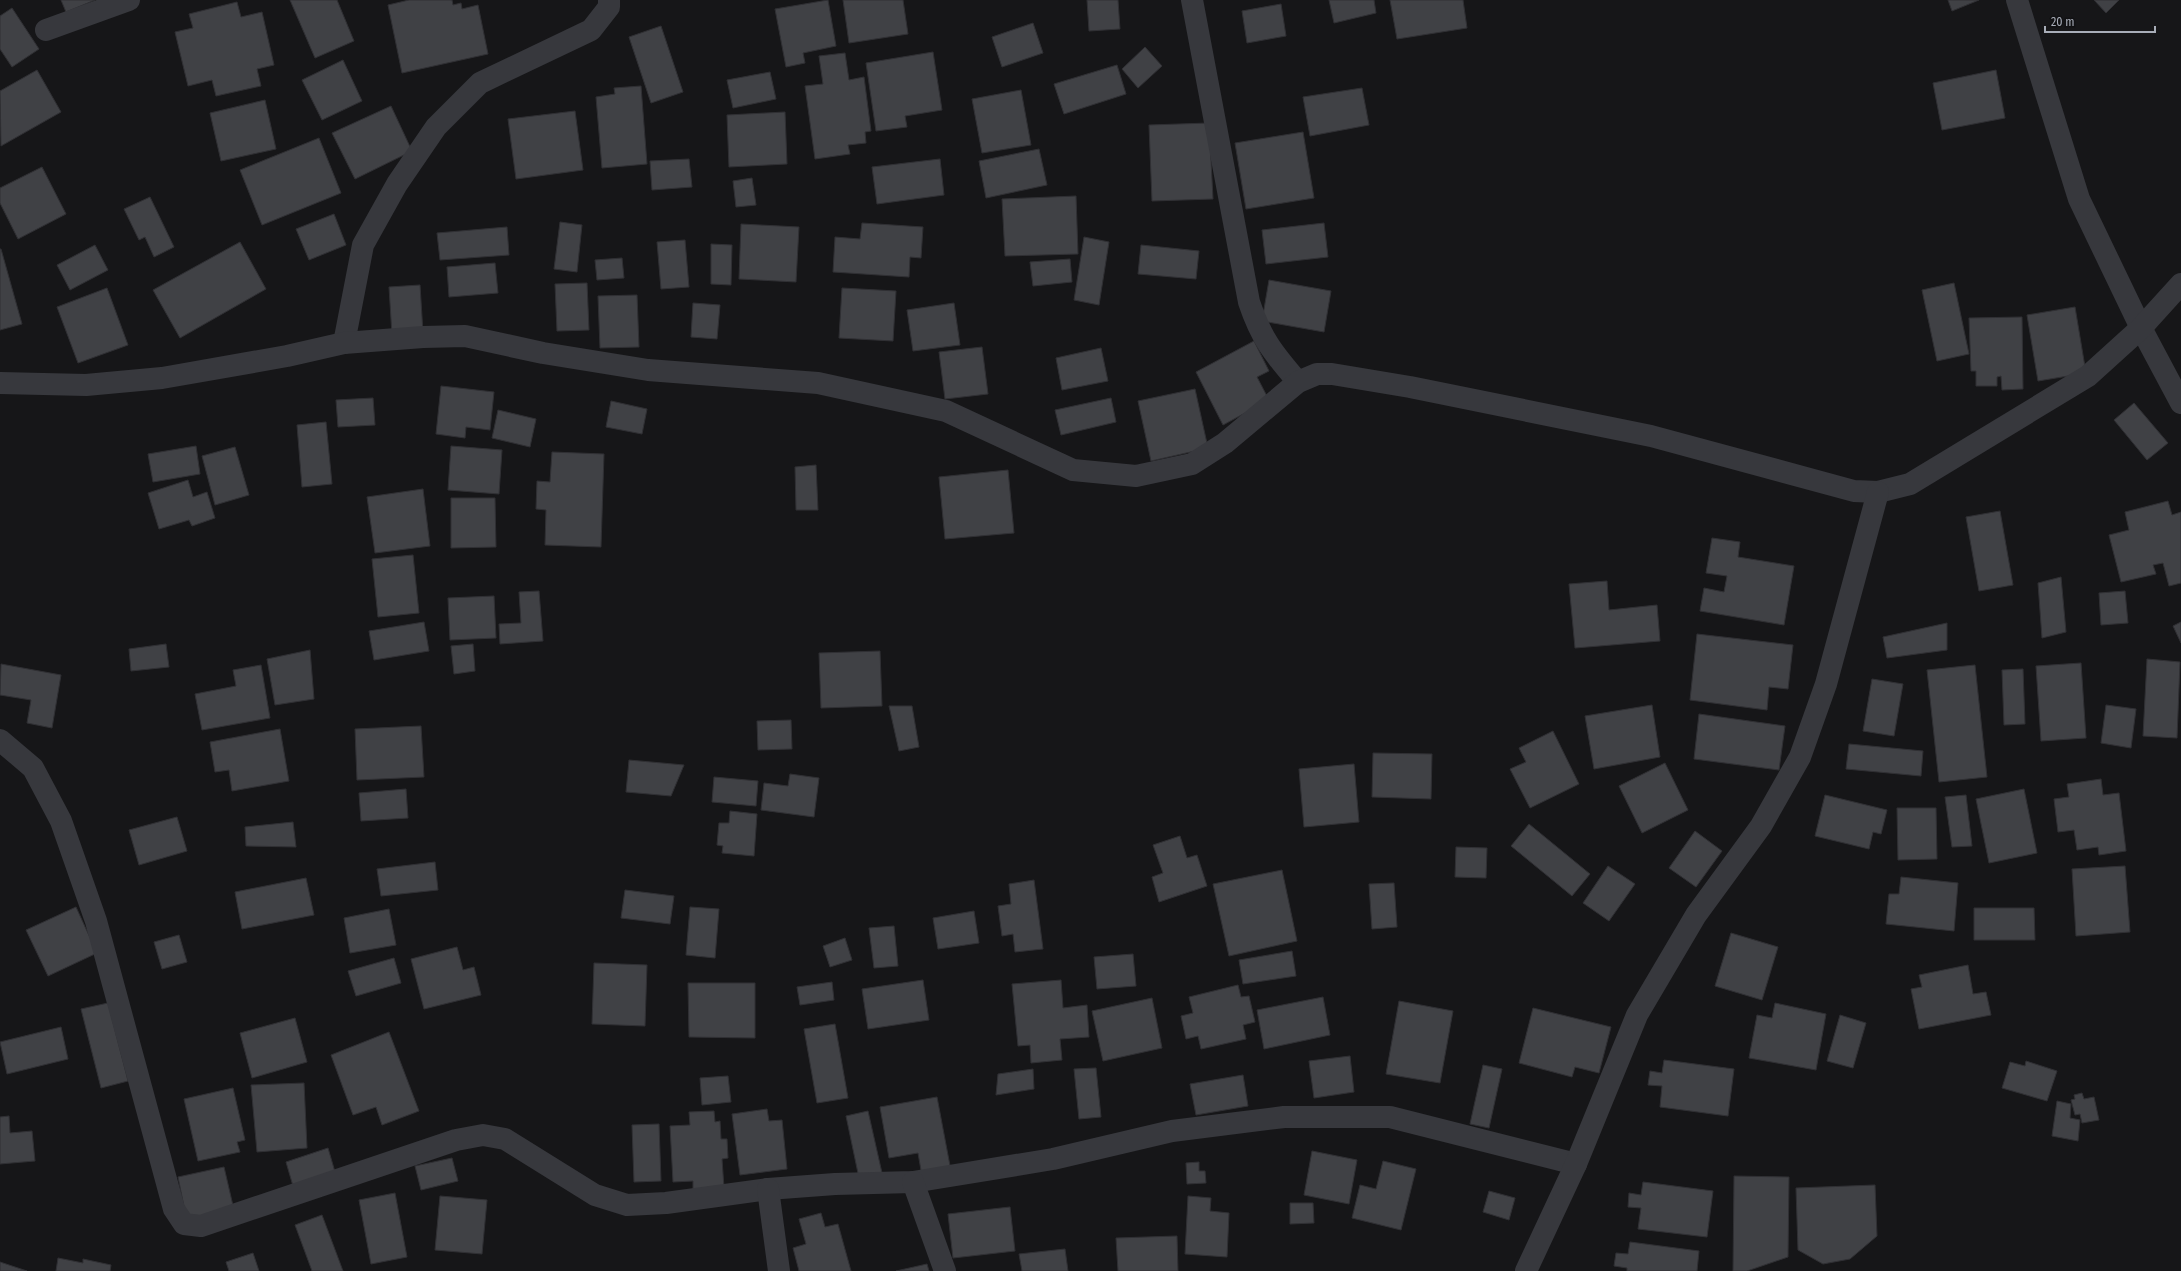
<svg xmlns="http://www.w3.org/2000/svg" width="2181" height="1271" font-family="'Fira Sans Condensed',sans-serif">
<style>
.building{fill:#404145;stroke:#303034}
.lines{fill:none;stroke-linecap:round;stroke-linejoin:round}
.street{stroke:#37383d;stroke-width:22}
</style>
<rect width="100%" height="100%" fill="#161618"/>
<g class="building">
<polygon points="61,0 95,0 66,12"/>
<polygon points="290,0 337,0 354,41 315,58"/>
<polygon points="409,0 452,0 453,5 461,3 462,9 478,5 488,54 402,73 388,5"/>
<polygon points="828,0 836,46 803,53 805,63 786,67 775,9"/>
<polygon points="843,0 903,0 908,34 849,43"/>
<polygon points="1087,0 1118,0 1120,29 1089,31"/>
<polygon points="1329,0 1374,0 1376,13 1334,23"/>
<polygon points="1390,0 1463,0 1467,28 1397,39"/>
<polygon points="1948,0 1979,0 1952,11"/>
<polygon points="2094,0 2119,0 2106,13"/>
<polygon points="237,2 241,17 262,12 274,65 257,69 261,86 216,96 212,80 188,86 175,32 193,28 189,14"/>
<polygon points="1281,4 1286,36 1247,43 1242,11"/>
<polygon points="12,8 39,49 12,67 0,49 0,16"/>
<polygon points="1033,23 1043,53 1002,67 992,37"/>
<polygon points="661,26 683,92 651,103 629,37"/>
<polygon points="1145,47 1162,66 1138,88 1122,69"/>
<polygon points="933,52 942,110 905,116 907,127 876,131 866,63"/>
<polygon points="845,53 849,80 864,77 871,131 865,132 866,143 848,145 850,154 815,159 805,86 823,84 819,56"/>
<polygon points="343,60 362,101 322,120 302,80"/>
<polygon points="1117,65 1126,94 1064,114 1054,84"/>
<polygon points="37,70 61,112 1,146 0,91"/>
<polygon points="1996,70 2005,118 1942,130 1933,83"/>
<polygon points="770,72 776,99 733,108 727,80"/>
<polygon points="641,86 647,164 602,168 596,97 615,94 614,88"/>
<polygon points="1362,88 1369,125 1310,136 1303,97"/>
<polygon points="1021,90 1031,145 982,153 972,99"/>
<polygon points="265,100 276,149 221,161 210,113"/>
<polygon points="391,106 412,151 355,179 332,133"/>
<polygon points="575,111 583,170 516,179 508,119"/>
<polygon points="785,112 787,164 729,167 727,115"/>
<polygon points="1209,123 1213,199 1152,201 1149,125"/>
<polygon points="1303,132 1314,198 1246,209 1235,143"/>
<polygon points="319,138 341,193 262,225 240,170"/>
<polygon points="1039,149 1047,185 986,198 979,161"/>
<polygon points="689,159 692,187 652,190 650,161"/>
<polygon points="940,159 944,195 877,204 872,167"/>
<polygon points="42,167 66,214 18,239 0,203 0,188"/>
<polygon points="752,178 756,205 736,207 733,181"/>
<polygon points="1076,196 1078,254 1005,256 1002,199"/>
<polygon points="150,197 174,247 154,257 145,237 139,240 124,209"/>
<polygon points="334,214 346,245 309,260 296,229"/>
<polygon points="560,222 582,225 577,272 554,269"/>
<polygon points="862,223 923,227 921,258 910,257 909,277 833,272 835,237 860,239"/>
<polygon points="1324,223 1328,257 1266,264 1262,230"/>
<polygon points="741,224 799,227 796,282 739,279"/>
<polygon points="507,227 509,255 440,260 437,233"/>
<polygon points="1084,237 1109,242 1099,305 1074,300"/>
<polygon points="685,240 689,287 661,289 657,242"/>
<polygon points="240,242 266,289 180,338 153,290"/>
<polygon points="711,244 732,245 731,285 711,284"/>
<polygon points="95,245 108,270 70,290 57,265"/>
<polygon points="1141,245 1199,251 1196,279 1138,274"/>
<polygon points="1,249 22,324 0,330 0,249"/>
<polygon points="622,258 624,278 597,280 595,260"/>
<polygon points="1070,259 1072,282 1033,286 1030,262"/>
<polygon points="495,263 498,293 449,297 447,267"/>
<polygon points="1269,280 1331,291 1324,332 1262,321"/>
<polygon points="587,283 589,330 557,331 555,284"/>
<polygon points="1954,283 1969,354 1937,361 1922,290"/>
<polygon points="420,285 423,333 392,335 389,287"/>
<polygon points="107,288 128,345 78,363 57,307"/>
<polygon points="842,288 896,291 893,341 839,338"/>
<polygon points="637,295 639,347 600,348 598,296"/>
<polygon points="693,303 720,305 717,339 691,337"/>
<polygon points="954,303 960,345 913,351 907,310"/>
<polygon points="2075,307 2086,373 2038,381 2027,315"/>
<polygon points="2022,317 2023,389 2002,390 2001,376 1997,377 1997,386 1976,386 1976,371 1971,371 1969,318"/>
<polygon points="1254,341 1269,371 1257,377 1269,400 1223,425 1196,372"/>
<polygon points="982,347 988,394 945,399 939,352"/>
<polygon points="1101,348 1108,381 1062,390 1056,358"/>
<polygon points="441,386 494,392 490,430 466,427 465,438 436,434"/>
<polygon points="1195,389 1208,448 1151,461 1138,401"/>
<polygon points="373,398 375,425 338,427 336,400"/>
<polygon points="1111,398 1116,422 1061,435 1055,410"/>
<polygon points="611,401 647,409 642,434 606,427"/>
<polygon points="2134,403 2168,443 2147,460 2114,420"/>
<polygon points="498,410 536,419 530,447 492,438"/>
<polygon points="326,422 332,484 302,487 297,425"/>
<polygon points="196,446 200,474 153,482 148,454"/>
<polygon points="451,446 502,450 499,494 448,490"/>
<polygon points="235,447 249,495 215,505 202,456"/>
<polygon points="552,452 604,454 601,547 545,545 546,510 536,509 537,481 550,482"/>
<polygon points="816,465 818,510 796,510 795,467"/>
<polygon points="1008,470 1014,533 945,539 939,477"/>
<polygon points="188,480 193,497 207,492 215,518 192,526 189,520 159,529 148,493"/>
<polygon points="423,489 430,546 375,553 367,497"/>
<polygon points="451,498 495,498 496,547 451,548"/>
<polygon points="2168,501 2172,515 2181,512 2181,583 2169,586 2163,563 2153,565 2156,574 2121,582 2109,535 2129,530 2125,512"/>
<polygon points="2000,511 2013,585 1979,591 1966,517"/>
<polygon points="1712,538 1740,542 1738,557 1794,566 1784,625 1700,611 1704,588 1724,592 1727,576 1706,573"/>
<polygon points="413,555 419,613 378,617 372,559"/>
<polygon points="2061,577 2066,632 2042,638 2038,583"/>
<polygon points="1607,581 1609,610 1657,605 1660,641 1575,648 1569,584"/>
<polygon points="539,591 543,641 500,644 499,624 521,623 519,592"/>
<polygon points="2125,591 2128,623 2101,625 2099,593"/>
<polygon points="494,596 496,638 450,640 448,598"/>
<polygon points="424,622 429,651 374,660 369,631"/>
<polygon points="2181,622 2181,643 2173,626"/>
<polygon points="1947,623 1947,650 1887,658 1883,637"/>
<polygon points="1697,634 1793,645 1788,689 1769,687 1767,710 1690,700"/>
<polygon points="166,644 169,667 131,671 129,649"/>
<polygon points="473,644 475,671 454,674 451,646"/>
<polygon points="310,650 314,699 275,705 267,659"/>
<polygon points="880,651 882,706 821,708 819,653"/>
<polygon points="2147,659 2180,662 2177,738 2143,736"/>
<polygon points="2081,663 2086,738 2041,741 2036,666"/>
<polygon points="1,664 61,675 52,728 27,723 31,700 0,695"/>
<polygon points="261,665 270,718 202,730 195,694 236,686 233,670"/>
<polygon points="1975,665 1987,777 1939,782 1927,670"/>
<polygon points="2023,669 2025,724 2004,725 2002,670"/>
<polygon points="1872,679 1903,684 1894,736 1863,731"/>
<polygon points="1652,705 1660,757 1594,769 1585,716"/>
<polygon points="2106,705 2136,709 2131,748 2101,743"/>
<polygon points="889,706 912,706 919,747 899,751"/>
<polygon points="1699,714 1785,726 1779,770 1694,759"/>
<polygon points="791,720 792,749 758,750 757,721"/>
<polygon points="421,726 424,777 357,780 355,729"/>
<polygon points="280,729 289,781 232,791 229,770 215,772 210,742"/>
<polygon points="1553,731 1579,784 1530,808 1510,769 1526,762 1519,748"/>
<polygon points="1849,744 1923,751 1921,776 1846,769"/>
<polygon points="1373,753 1432,754 1431,799 1372,797"/>
<polygon points="629,760 684,765 671,796 626,792"/>
<polygon points="1665,763 1688,810 1642,833 1619,786"/>
<polygon points="1354,764 1359,822 1304,827 1299,769"/>
<polygon points="790,774 819,778 814,817 761,810 764,783 788,786"/>
<polygon points="714,777 758,781 756,806 712,802"/>
<polygon points="2101,779 2103,795 2119,793 2126,851 2099,855 2098,847 2077,850 2074,830 2058,832 2054,799 2069,797 2067,784"/>
<polygon points="406,789 408,818 361,821 359,793"/>
<polygon points="2024,789 2037,853 1989,863 1976,799"/>
<polygon points="1825,795 1887,810 1881,834 1873,832 1869,849 1815,836"/>
<polygon points="1966,795 1972,846 1952,847 1945,797"/>
<polygon points="1897,808 1936,808 1937,859 1898,860"/>
<polygon points="730,811 757,814 754,856 722,853 723,846 717,845 719,823 729,823"/>
<polygon points="177,817 187,851 139,865 129,830"/>
<polygon points="293,822 296,847 246,846 245,827"/>
<polygon points="1529,824 1590,874 1572,896 1511,846"/>
<polygon points="1695,831 1722,851 1696,887 1669,868"/>
<polygon points="1180,836 1187,858 1197,855 1207,886 1159,902 1152,877 1163,873 1153,845"/>
<polygon points="1456,847 1487,848 1486,878 1455,877"/>
<polygon points="435,862 438,890 381,896 377,869"/>
<polygon points="1608,866 1635,884 1609,921 1583,903"/>
<polygon points="2125,866 2130,932 2076,936 2072,869"/>
<polygon points="1282,870 1297,941 1229,956 1213,884"/>
<polygon points="1901,877 1958,883 1954,931 1886,924 1889,894 1899,894"/>
<polygon points="306,878 314,915 242,929 235,892"/>
<polygon points="1034,880 1043,949 1015,952 1013,934 1002,936 998,906 1011,904 1009,884"/>
<polygon points="1394,883 1397,927 1372,929 1369,884"/>
<polygon points="625,890 674,896 670,924 621,918"/>
<polygon points="76,907 97,953 48,976 26,930"/>
<polygon points="690,907 719,909 715,958 686,955"/>
<polygon points="1974,908 2034,908 2035,940 1974,940"/>
<polygon points="389,909 396,945 350,953 344,918"/>
<polygon points="974,911 979,943 938,949 933,918"/>
<polygon points="894,926 898,966 874,968 869,928"/>
<polygon points="1731,933 1778,947 1762,1000 1715,986"/>
<polygon points="179,935 187,962 162,969 154,942"/>
<polygon points="845,938 852,960 830,967 823,946"/>
<polygon points="457,947 463,970 474,967 481,995 424,1009 411,959"/>
<polygon points="1292,951 1296,976 1243,984 1239,960"/>
<polygon points="1133,954 1136,986 1097,989 1094,957"/>
<polygon points="394,958 401,983 356,996 348,971"/>
<polygon points="594,963 647,965 645,1026 592,1024"/>
<polygon points="1968,965 1973,994 1986,992 1991,1015 1919,1029 1911,989 1922,987 1919,975"/>
<polygon points="923,980 929,1020 868,1029 862,989"/>
<polygon points="1061,980 1063,1008 1087,1005 1089,1037 1060,1039 1062,1060 1031,1063 1030,1045 1018,1046 1012,984"/>
<polygon points="832,982 834,1000 800,1005 797,987"/>
<polygon points="688,983 755,983 755,1038 689,1037"/>
<polygon points="1238,985 1241,997 1249,996 1255,1022 1243,1025 1246,1039 1201,1049 1198,1036 1186,1039 1181,1016 1193,1013 1189,997"/>
<polygon points="1323,997 1330,1035 1264,1049 1257,1010"/>
<polygon points="1152,998 1162,1048 1103,1061 1092,1011"/>
<polygon points="1399,1001 1453,1011 1440,1083 1386,1074"/>
<polygon points="108,1003 128,1081 101,1088 81,1009"/>
<polygon points="1775,1003 1826,1014 1816,1070 1749,1058 1757,1015 1772,1018"/>
<polygon points="1533,1008 1611,1027 1599,1073 1575,1067 1572,1077 1519,1063"/>
<polygon points="1840,1015 1866,1023 1853,1068 1827,1061"/>
<polygon points="295,1018 307,1062 252,1078 240,1033"/>
<polygon points="835,1024 848,1098 817,1103 804,1029"/>
<polygon points="61,1027 68,1059 7,1074 0,1042"/>
<polygon points="389,1032 419,1111 382,1125 376,1107 353,1115 331,1055"/>
<polygon points="1350,1056 1354,1092 1314,1098 1309,1061"/>
<polygon points="1664,1060 1734,1069 1728,1116 1660,1107 1662,1086 1648,1085 1650,1071 1662,1073"/>
<polygon points="2026,1061 2057,1071 2047,1101 2002,1088 2010,1062 2025,1066"/>
<polygon points="1483,1065 1502,1069 1489,1128 1470,1124"/>
<polygon points="1096,1068 1101,1117 1079,1119 1074,1069"/>
<polygon points="1033,1069 1034,1089 996,1095 998,1074"/>
<polygon points="1243,1075 1248,1106 1196,1115 1190,1084"/>
<polygon points="728,1076 731,1102 702,1105 700,1078"/>
<polygon points="304,1083 307,1148 257,1152 251,1085"/>
<polygon points="233,1088 245,1140 237,1142 240,1152 198,1161 184,1099"/>
<polygon points="2082,1093 2084,1099 2094,1097 2099,1120 2082,1123 2080,1114 2075,1115 2071,1100 2075,1099 2074,1095"/>
<polygon points="937,1097 951,1171 922,1176 918,1153 889,1158 880,1107"/>
<polygon points="2057,1101 2071,1104 2070,1118 2080,1120 2078,1141 2052,1136"/>
<polygon points="767,1109 769,1121 782,1120 787,1169 740,1175 732,1114"/>
<polygon points="714,1111 715,1122 720,1121 721,1139 727,1139 728,1158 722,1159 724,1188 693,1189 693,1181 673,1182 670,1126 690,1125 689,1112"/>
<polygon points="868,1111 882,1173 859,1178 846,1116"/>
<polygon points="9,1116 10,1133 32,1131 35,1161 0,1164 0,1117"/>
<polygon points="659,1124 661,1181 634,1182 632,1125"/>
<polygon points="328,1148 335,1172 293,1186 286,1162"/>
<polygon points="1312,1151 1357,1160 1349,1204 1304,1195"/>
<polygon points="452,1158 458,1181 421,1190 415,1166"/>
<polygon points="1383,1161 1416,1169 1401,1230 1352,1218 1360,1185 1376,1189"/>
<polygon points="1199,1162 1199,1171 1205,1171 1206,1183 1187,1184 1186,1163"/>
<polygon points="224,1167 234,1210 187,1221 178,1177"/>
<polygon points="1734,1176 1789,1177 1788,1257 1747,1271 1733,1271"/>
<polygon points="1643,1182 1713,1191 1707,1237 1638,1229 1641,1208 1628,1207 1629,1193 1641,1195"/>
<polygon points="1875,1185 1877,1236 1850,1259 1823,1264 1798,1250 1796,1188"/>
<polygon points="1489,1191 1515,1198 1509,1220 1483,1212"/>
<polygon points="395,1193 407,1257 371,1264 359,1200"/>
<polygon points="440,1196 487,1200 482,1254 435,1250"/>
<polygon points="1188,1196 1211,1198 1210,1211 1229,1213 1227,1257 1185,1254"/>
<polygon points="1290,1203 1313,1203 1314,1223 1290,1224"/>
<polygon points="1010,1207 1015,1251 953,1258 948,1214"/>
<polygon points="821,1213 825,1227 838,1224 851,1271 799,1271 793,1248 806,1244 799,1219"/>
<polygon points="322,1215 343,1271 312,1271 295,1225"/>
<polygon points="1177,1236 1178,1271 1118,1271 1116,1238"/>
<polygon points="1630,1242 1699,1251 1697,1271 1627,1271 1627,1268 1614,1266 1616,1253 1628,1254"/>
<polygon points="1065,1249 1068,1271 1022,1271 1019,1254"/>
<polygon points="253,1253 259,1271 229,1271 226,1262"/>
<polygon points="58,1258 83,1263 83,1259 111,1265 110,1271 56,1271"/>
<polygon points="0,1262 27,1271 0,1271"/>
<polygon points="927,1264 929,1271 896,1271"/>
</g>
<g class="lines">
<g class="street">
<path d="M1192,0l57,302c12,36 24,51 49,80"/>
<polyline points="2017,0 2079,199 2141,328 2181,403"/>
<polyline points="46,30 129,0"/>
<polyline points="344,343 363,245 397,184 436,127 480,83 591,30 609,7 609,0"/>
<polyline points="0,383 86,385 162,378 287,356 344,343 423,337 465,336 543,353 648,370 818,383 946,411 1073,470 1136,476 1192,464 1225,443 1298,382 1317,374 1332,374 1410,387 1651,436 1854,491 1878,492 1910,484 2088,376 2141,328 2181,284"/>
<polyline points="0,740 33,768 61,821 96,921 174,1209 184,1224 201,1226 456,1140 483,1135 505,1139 595,1195 627,1205 666,1203 768,1189 835,1184 913,1182 1053,1159 1172,1131 1284,1117 1390,1117 1576,1164"/>
<polyline points="913,1182 945,1271"/>
<polyline points="768,1189 779,1271"/>
<polyline points="1526,1271 1576,1164 1637,1015 1696,915 1761,826 1800,757 1826,684 1878,492"/>
</g>
</g>
<path d="M2045 26v6h110v-6" fill="none" stroke="#a8adb8" stroke-width="2"/>
<text x="2051" y="26" font-size="12" fill="#a8adb8" stroke="#111113" stroke-width="3" paint-order="stroke">20 m</text>
</svg>
